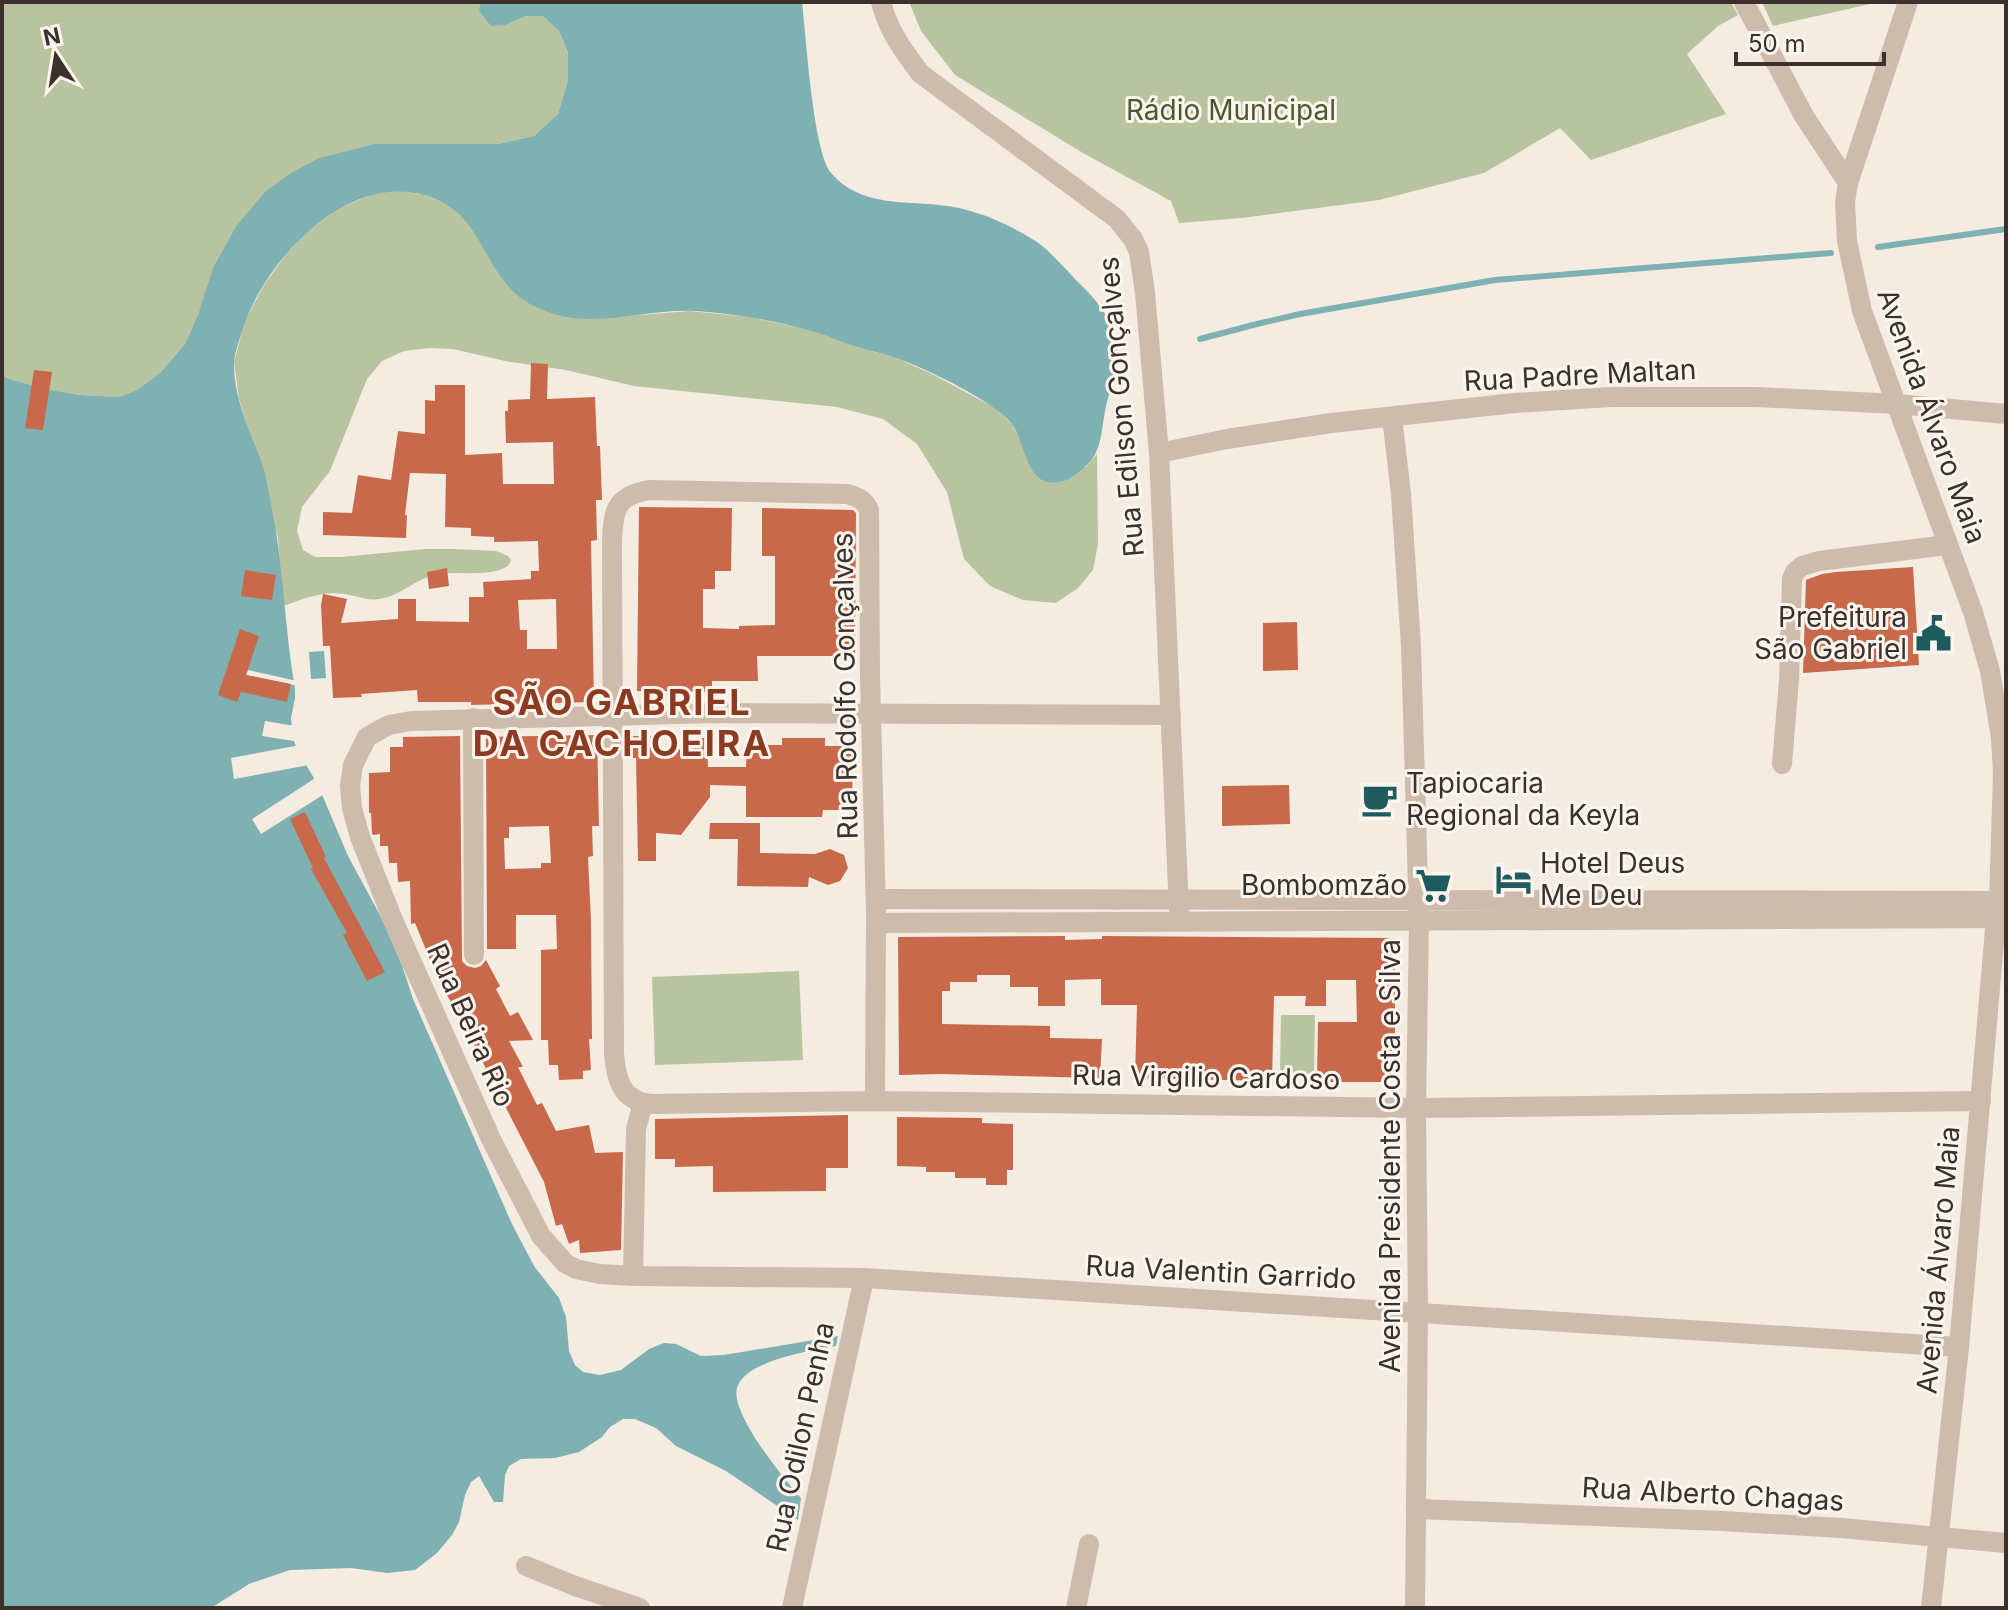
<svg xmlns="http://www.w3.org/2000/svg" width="2008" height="1610" font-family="Inter,sans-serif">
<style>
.green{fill:#b8c4a0}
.water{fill:#7fb0b2}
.pier{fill:#f4ebe1}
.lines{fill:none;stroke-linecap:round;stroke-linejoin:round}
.stream{stroke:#7fb0b2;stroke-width:6}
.building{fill:#c8694b;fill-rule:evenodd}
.minor{stroke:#cdbbac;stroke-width:20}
.labels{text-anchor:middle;stroke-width:6;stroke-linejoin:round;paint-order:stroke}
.park-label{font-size:28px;fill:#4a5a2e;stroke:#fbf5ee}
.street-label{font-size:28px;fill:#3b302b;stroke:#fbf5ee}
.poi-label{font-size:28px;fill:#3b302b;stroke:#fbf5ee;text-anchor:end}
.district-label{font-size:36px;font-weight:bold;letter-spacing:2px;fill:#8c3b22;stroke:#fbf5ee}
</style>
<rect width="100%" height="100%" fill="#f4ebe1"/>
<g class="green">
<polygon points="2,2 480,2 479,11 506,25 526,16 543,16 559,31 568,54 568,80 558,114 534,136 498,144 373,144 319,158 199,312 185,344 161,372 137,390 119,397 80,395 46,389 9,379 2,375"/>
<polygon points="909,2 1731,2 1738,15 1718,26 1687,54 1726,114 1591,160 1560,128 1484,173 1379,200 1242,218 1179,223 1171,201 1083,153 955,75 921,31"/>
<polygon points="1762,2 1879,2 1773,26"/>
<path d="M402,191l22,4 25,10 19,17 15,22 106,75 101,-8 59,6 62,13 49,18 34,9 40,18 61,33 17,16 12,22 4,16 58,5 11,-13 1,90 -5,26 -15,18 -22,15 -33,-3 -33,-14 -26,-27 -17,-67 -30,-48 -34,-25 -46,-12 -203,-21 -68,-16 -61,-9 -52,-12 -24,-1 -25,3 -22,10 -15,18 -37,92 -28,36 -5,24 6,19 12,7h27l83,-8h29l42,2 12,5 3,4 -3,6c-20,12 -50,4 -73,9 -20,4 -34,21 -56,24 -12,2 -24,-4 -36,-5 -20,-3 -41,5 -59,12l-6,-68 -28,-104 -11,-35 -5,-37 11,-41 19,-36 23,-32 22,-23 31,-22 38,-16z"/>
<polygon points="799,971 803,1060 655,1065 652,977"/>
<polygon points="1281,1015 1315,1015 1314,1074 1280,1073"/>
</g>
<g class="water">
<path d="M480,2h322c4,34 11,149 29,171 30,35 75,27 116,33 12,1 27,6 39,10 16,6 42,19 55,29 16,13 29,30 44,44 19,19 35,44 32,72 -2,17 -9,34 -12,50 -5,28 -3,46 -29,63 -7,5 -9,7 -18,8 -32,6 -32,-39 -46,-58 -18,-23 -87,-56 -116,-66 -13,-5 -26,-7 -39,-11 -17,-5 -32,-13 -49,-17 -36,-10 -74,-16 -112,-19 -50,-3 -104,20 -153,-1 -9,-4 -20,-9 -27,-16 -38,-35 -35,-85 -96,-100 -78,-19 -160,72 -179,141 -3,9 -7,20 -7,30 0,38 20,73 31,108 2,10 4,21 6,31 13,60 13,123 24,184v10l-4,20 2,21 5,12 20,34 30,71 33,61 21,48 11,34 99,225 22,42 25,32 7,19 3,34 6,14 8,7 17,3 21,-5 28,-21 15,-6 12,1 25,12 23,-1 114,-19 -2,10c-24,4 -92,15 -99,42 -7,25 47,91 64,110l-3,22 -72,-49 -50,-25 -20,-18 -21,-9h-12l-13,8 -8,10 -23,15 -24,6 -34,1 -12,7 -4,9 -2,27h-9l-15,-26 -8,6 -6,13 -6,27 -7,13 -15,18 -22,17 -28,3 -36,-5 -61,2 -41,14 -38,24h-209v-1233l7,4 37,10 34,6 39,2 18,-7 24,-18 24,-28 14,-32 14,-44 24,-43 29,-34 25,-18 28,-15 54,-14h125l36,-8 24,-22 10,-34v-27l-9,-22 -16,-15h-17l-20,9 -15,1 -12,-15z"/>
<polygon points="324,651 326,678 311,679 309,652"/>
</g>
<g class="pier">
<polygon points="248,670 297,681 298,686 246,675"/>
<polygon points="265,721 295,726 294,741 262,736"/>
<polygon points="300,745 308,759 309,765 234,779 231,758"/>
<polygon points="317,777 326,793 261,834 252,819"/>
</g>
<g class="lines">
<g class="stream">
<polyline points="1878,247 2006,229"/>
<polyline points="1200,339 1257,324 1300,314 1495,280 1831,253"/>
</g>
</g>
<g class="building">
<path d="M531,363l17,1 -1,35 48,-2 2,49h3l2,54h-6l1,40 -6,1 3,161 -123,3v-3h-53l-1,-12 -56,4 1,3 -29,1 -3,-52h-7l-2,-41 2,-11 24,5 -6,24 57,-4v-20h18v22l53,1v-25h15l-1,-15 48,-3v-8h8l-1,-30 -44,1v-5l-23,-1v-8l-26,-1 1,-53 -36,-1 -5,42h2l-1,23 -83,-3v-23l29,1 6,-38 33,5 7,-49 27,3v-34l10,1v-16h30v70l37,-2 1,31h51l-1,-42 -47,1 -1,-32h3v-11l22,-1zM556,599l1,50h-30v-19h-7l-2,-30z"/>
<polygon points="34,370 52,372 43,430 25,428"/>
<polygon points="639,507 732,508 731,571 715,571 715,589 703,589 703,628 739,629 739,626 775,625 775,556 762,556 762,508 853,510 856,513 855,656 757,656 758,681 712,681 712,692 637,691"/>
<polygon points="1913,567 1919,665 1803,673 1806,580 1822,574 1836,572"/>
<polygon points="447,568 449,586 429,589 427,572"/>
<polygon points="245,570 276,575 272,600 241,596"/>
<polygon points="1297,622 1298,670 1263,671 1263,623"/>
<polygon points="240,629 259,636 246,675 291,684 287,702 241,692 237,702 218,695"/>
<path d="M597,735l2,91h-7l1,30 -5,1 3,64 1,118h-3l2,31 -8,1v8l-24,1 -1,-15h-9l-1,-25h-7v-90l16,-1 -1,-34h-40v34h-29l-1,-212zM549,826l2,37h-10v5l-36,1 -1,-31h5v-11z"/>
<polygon points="460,736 462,961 467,966 475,968 481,966 486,960 500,986 496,989 510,1016 518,1012 533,1040 509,1041 523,1067 518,1067 537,1105 542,1103 556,1131 589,1125 595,1153 623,1152 621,1250 580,1253 579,1240 569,1244 562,1224 556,1226 544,1182 456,1010 440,984 415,923 411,924 410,881 398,882 397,863 389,863 388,846 380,846 380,834 373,835 372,833 371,813 369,813 369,773 390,772 390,747 403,747 403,737"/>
<polygon points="633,736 651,736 651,750 692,749 692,738 707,738 708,767 746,767 747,745 782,745 782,738 825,738 825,746 853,746 852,810 823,810 822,817 746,817 746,786 710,785 710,797 681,835 656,833 656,861 638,861 636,758 633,758"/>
<polygon points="1289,785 1290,824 1222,826 1222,786"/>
<polygon points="305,812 326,857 324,858 385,972 367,981 343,935 347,933 311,869 313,868 290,819"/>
<polygon points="710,823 760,823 760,853 815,854 830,849 844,855 848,868 840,881 828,885 809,877 808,887 737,886 738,839 709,839"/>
<polygon points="1065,936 1065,940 1102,939 1102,936 1395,938 1395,1076 1388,1082 1317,1082 1318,1022 1357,1022 1356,980 1326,980 1326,1006 1305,1006 1306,996 1274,996 1272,1081 1135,1078 1137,1005 1101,1005 1101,979 1065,980 1065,1006 1038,1006 1038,987 1010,987 1010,975 977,975 977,982 950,982 950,991 942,991 942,1024 1050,1026 1050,1038 1102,1039 1100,1078 941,1074 899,1075 898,937"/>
<polygon points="848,1115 848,1168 826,1168 826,1191 713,1192 713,1166 675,1167 675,1159 655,1159 655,1119"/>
<polygon points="897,1117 982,1118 982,1123 1013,1124 1013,1170 1007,1170 1007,1185 986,1185 986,1178 955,1178 955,1172 926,1172 926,1167 897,1166"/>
</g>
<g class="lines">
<g class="minor">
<path d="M881,2c7,28 22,49 40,72l196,145 16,20 6,13 6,41 14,160 20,457"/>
<polyline points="1744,2 1804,116 1848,183"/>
<polyline points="1908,2 1848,183 1845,202 1847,241 1862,311 1973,612 1990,671 2001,738 2003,773 1999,901"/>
<polyline points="1392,417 1401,494 1411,646 1419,921 1416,1108 1418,1312 1415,1608"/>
<polyline points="1159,453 1227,439 1331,423 1515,403 1611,397 1756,397 1897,404 2006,414"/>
<polyline points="1171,715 716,713 411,721 389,725 367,737 353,765 350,786 352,808 360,837 393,920 491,1139 541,1236 565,1263 576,1269 600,1274 633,1276 864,1278 1959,1347"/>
<polyline points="473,718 474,955"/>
<polyline points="1782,764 1789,680 1792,579 1795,572 1802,566 1819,561 1947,545"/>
<polyline points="876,899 2006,901"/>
<polyline points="876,923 2006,918"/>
<path d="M875,1101l1,-188 -6,-237 -1,-166c-4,-10 -11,-13 -22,-16l-198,-4c-35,6 -36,22 -37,54l2,509c2,26 7,48 37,51l224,-3 541,7 565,-7"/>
<polyline points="633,1276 636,1129 643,1103"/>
<polyline points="1416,1509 1722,1521 1841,1528 2006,1543"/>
<polyline points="526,1566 575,1586 640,1608"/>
<polyline points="792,1608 864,1278"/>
<polyline points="1076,1608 1089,1544"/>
<polyline points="1931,1608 1959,1347 1996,918"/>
</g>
</g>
<defs>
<symbol id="civic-bare" viewBox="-9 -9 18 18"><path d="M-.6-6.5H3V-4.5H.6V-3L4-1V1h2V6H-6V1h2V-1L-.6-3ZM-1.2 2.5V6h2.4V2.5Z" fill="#1f5a5e" stroke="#fbf5ee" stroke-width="2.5" paint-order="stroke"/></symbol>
<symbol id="cafe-bare" viewBox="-9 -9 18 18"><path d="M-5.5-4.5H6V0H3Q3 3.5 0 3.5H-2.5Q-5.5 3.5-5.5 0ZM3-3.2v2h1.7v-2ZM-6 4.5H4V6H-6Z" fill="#1f5a5e" stroke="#fbf5ee" stroke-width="2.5" paint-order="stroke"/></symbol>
<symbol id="hotel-bare" viewBox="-9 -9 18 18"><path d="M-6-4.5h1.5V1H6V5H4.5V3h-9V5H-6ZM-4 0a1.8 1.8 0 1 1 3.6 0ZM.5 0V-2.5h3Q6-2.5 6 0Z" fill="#1f5a5e" stroke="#fbf5ee" stroke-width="2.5" paint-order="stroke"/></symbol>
<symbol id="supermarket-bare" viewBox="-9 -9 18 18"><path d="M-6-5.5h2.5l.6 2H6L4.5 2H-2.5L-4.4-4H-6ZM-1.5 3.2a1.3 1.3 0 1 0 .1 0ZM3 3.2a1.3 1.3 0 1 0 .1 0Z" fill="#1f5a5e" stroke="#fbf5ee" stroke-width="2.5" paint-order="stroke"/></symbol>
</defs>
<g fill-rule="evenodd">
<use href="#civic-bare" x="1908" y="608" width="51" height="51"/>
<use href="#cafe-bare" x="1354" y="774" width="51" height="51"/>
<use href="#hotel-bare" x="1488" y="854" width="51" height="51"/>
<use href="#supermarket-bare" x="1408" y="860" width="51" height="51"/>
</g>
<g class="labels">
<g class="park-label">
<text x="1231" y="120">Rádio Municipal</text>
</g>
<g class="street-label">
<text transform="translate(1580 375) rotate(-3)" y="10">Rua Padre Maltan</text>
<text transform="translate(1121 407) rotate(-95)" y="10">Rua Edilson Gonçalves</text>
<text transform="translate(1932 416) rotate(70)" y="10">Avenida Álvaro Maia</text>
<text transform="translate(845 686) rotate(-91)" y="10">Rua Rodolfo Gonçalves</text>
<text transform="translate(471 1025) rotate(66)" y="10">Rua Beira Rio</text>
<text transform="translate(1206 1077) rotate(1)" y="10">Rua Virgilio Cardoso</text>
<text transform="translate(1390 1156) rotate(-90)" y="10">Avenida Presidente Costa e Silva</text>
<text transform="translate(1938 1260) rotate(-85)" y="10">Avenida Álvaro Maia</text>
<text transform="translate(1221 1272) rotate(3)" y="10">Rua Valentin Garrido</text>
<text transform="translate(800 1437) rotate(-78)" y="10">Rua Odilon Penha</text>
<text transform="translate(1713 1494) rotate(3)" y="10">Rua Alberto Chagas</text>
</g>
<g class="poi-label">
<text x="1907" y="627">Prefeitura<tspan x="1907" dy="32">São Gabriel</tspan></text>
<text x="1406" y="793" text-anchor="start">Tapiocaria<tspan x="1406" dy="32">Regional da Keyla</tspan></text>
<text x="1540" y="873" text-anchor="start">Hotel Deus<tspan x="1540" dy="32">Me Deu</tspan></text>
<text x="1407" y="895">Bombomzão</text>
</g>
<g class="district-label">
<text x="622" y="715">SÃO GABRIEL<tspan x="622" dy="41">DA CACHOEIRA</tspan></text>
</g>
</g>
<rect width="2008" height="1610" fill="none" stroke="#3b302b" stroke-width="8"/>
<g transform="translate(56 56) rotate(348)" stroke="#fbf5ee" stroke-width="6" paint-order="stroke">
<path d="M0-6L14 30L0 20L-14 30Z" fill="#3b302b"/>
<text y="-12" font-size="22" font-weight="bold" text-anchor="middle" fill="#3b302b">N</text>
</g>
<path d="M1736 52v12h148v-12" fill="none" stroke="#3b302b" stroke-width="4"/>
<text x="1748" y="52" font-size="24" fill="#3b302b" stroke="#fbf5ee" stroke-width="6" paint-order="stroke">50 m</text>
</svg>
